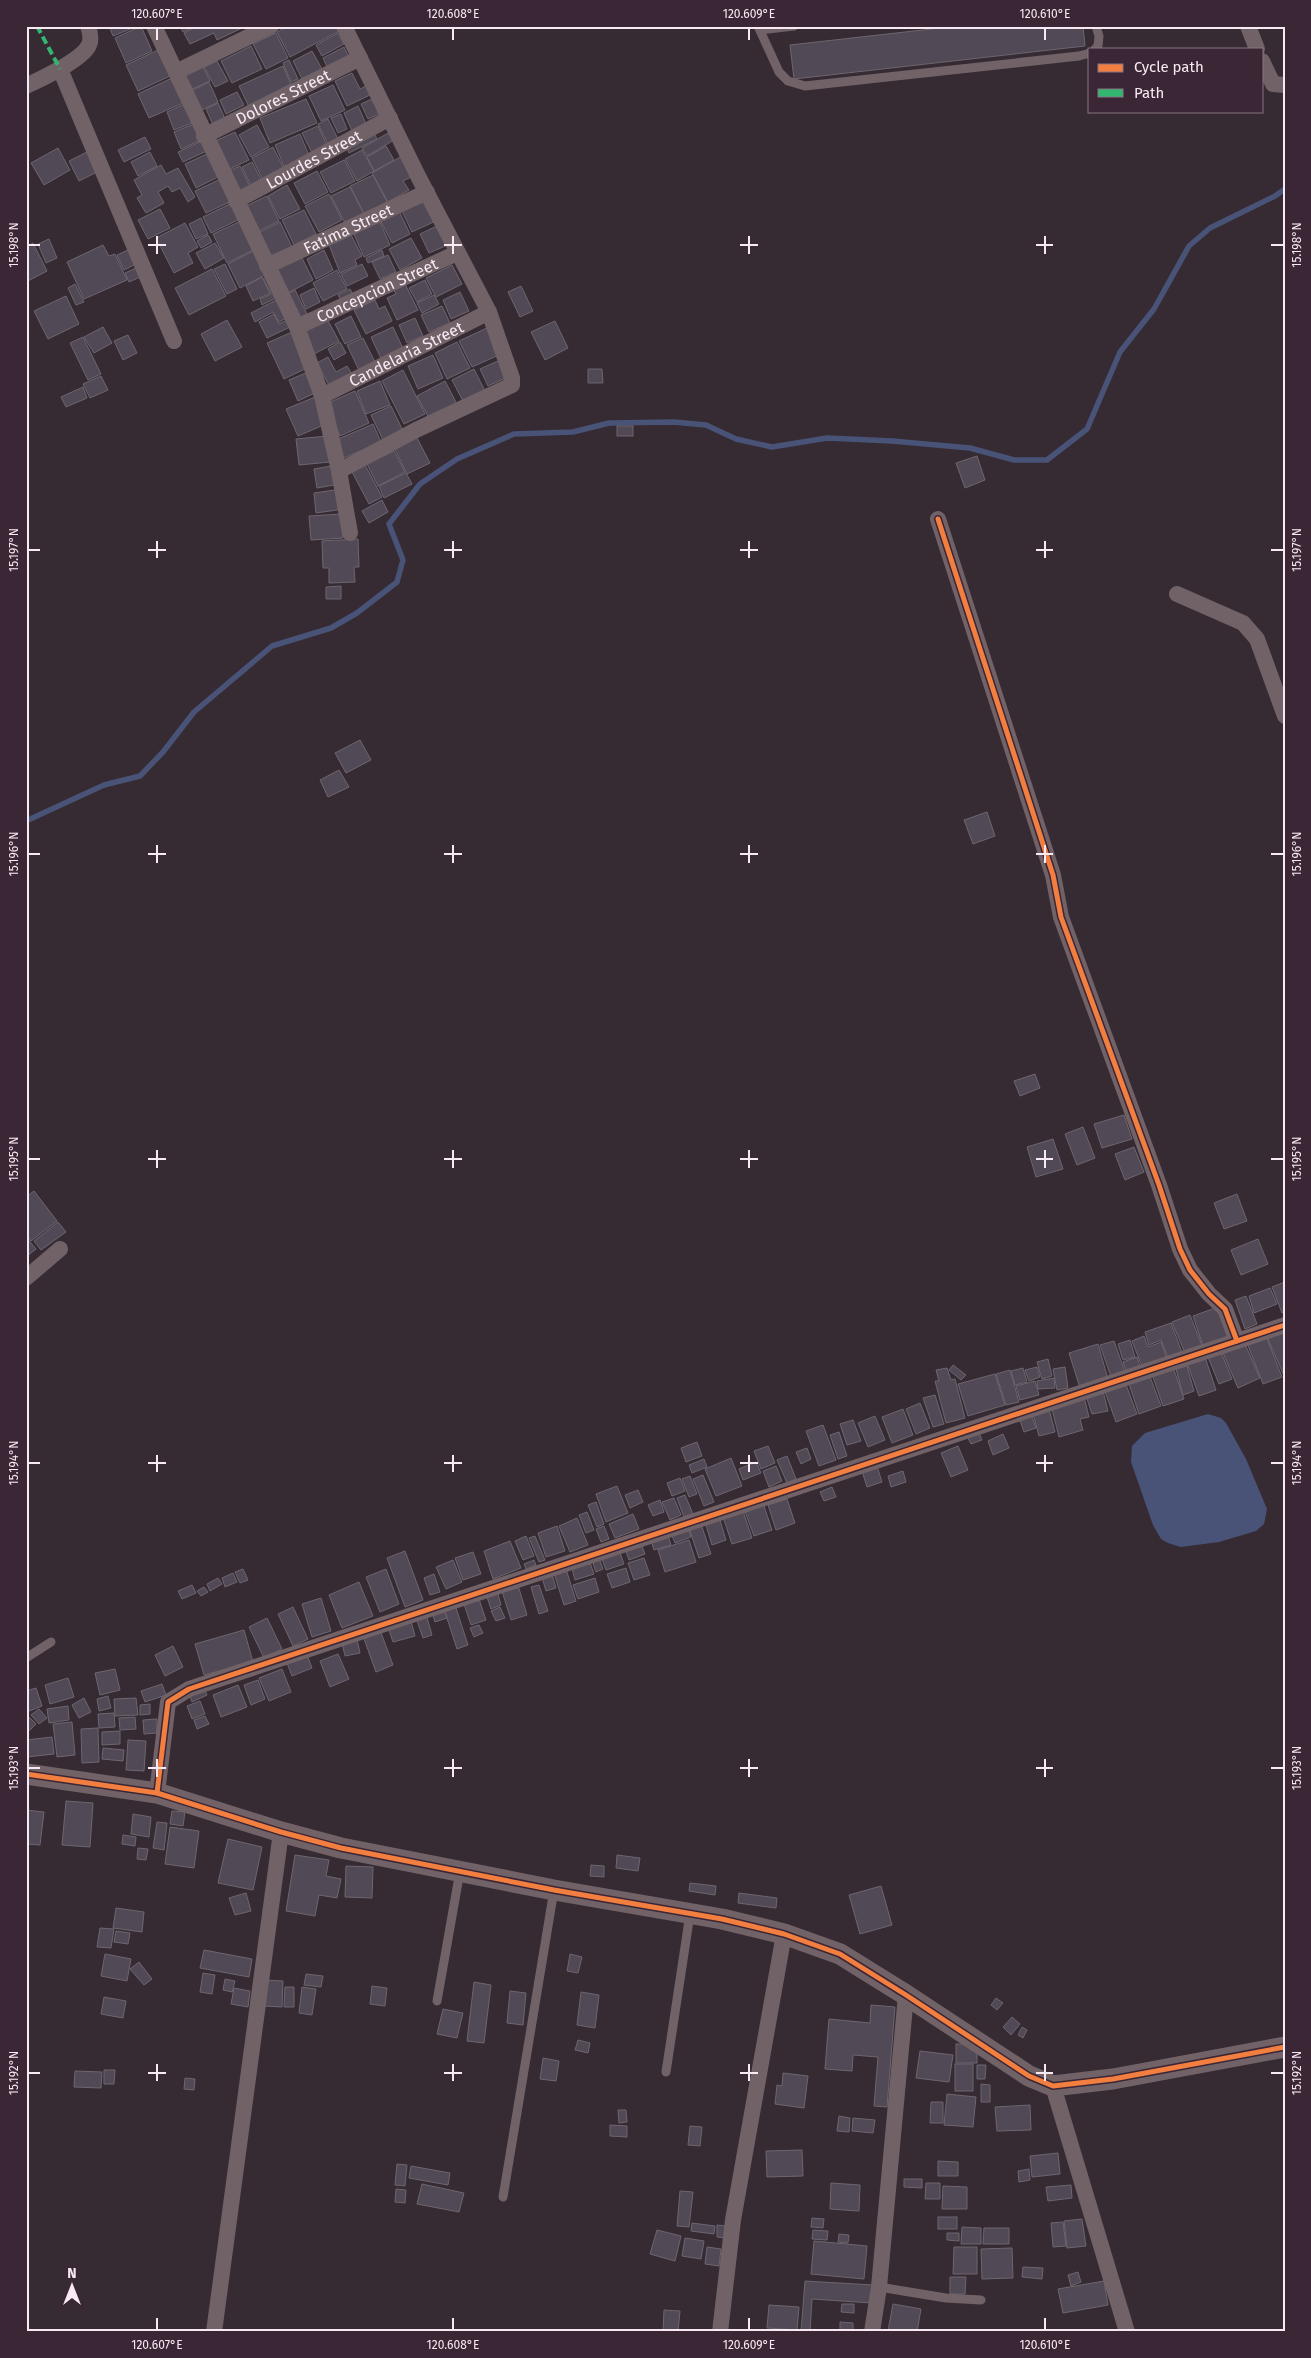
<svg xmlns="http://www.w3.org/2000/svg" width="1311" height="2358" font-family="'Fira Sans',sans-serif">
<style>
.water{fill:#485377}
.lines{fill:none;stroke-linecap:round;stroke-linejoin:round}
.stream{stroke:#485377;stroke-width:5.5}
.building{fill:#514955;stroke:#6d666f}
.service{stroke:#716267;stroke-width:9}
.minor{stroke:#716267;stroke-width:16}
.tertiary{stroke:#716267;stroke-width:21}
.quiet{stroke:#33b770;stroke-width:4;stroke-dasharray:8 4;stroke-linecap:butt}
.cycleway-casing{stroke:#3b2636;stroke-width:8}
.cycleway{stroke:#f27e40;stroke-width:5}
.ticks{fill:none;stroke:#f8eaf5;stroke-width:2}
.labels{text-anchor:middle;stroke-width:5;stroke-linejoin:round;paint-order:stroke}
.street-label{font-size:16px;fill:#f8eaf5;stroke:#3b2636}
.neatline{fill:none;stroke:#f8eaf5;stroke-width:2}
.ticks-label{font-size:12px;text-anchor:middle;fill:#f8eaf5}
</style>
<rect width="100%" height="100%" fill="#362b33"/>
<polygon class="water" points="1208,1414 1221,1418 1226,1423 1246,1459 1267,1509 1264,1524 1256,1531 1219,1542 1181,1547 1168,1543 1161,1539 1153,1525 1131,1462 1132,1446 1145,1433"/>
<g class="lines">
<polyline class="stream" points="26,821 104,785 140,776 163,752 194,712 272,646 331,628 357,613 397,582 403,560 389,524 420,484 457,459 514,434 573,432 609,423 674,422 706,425 736,439 772,447 827,438 892,441 970,448 1014,460 1047,460 1087,429 1120,352 1154,309 1189,246 1210,228 1275,196 1285,189"/>
</g>
<g class="building">
<polygon points="109,26 138,26 113,36"/>
<polygon points="141,26 152,51 126,63 115,38"/>
<polygon points="180,26 195,26 183,32"/>
<polygon points="197,26 241,26 242,28 217,40 214,33 190,44 184,33"/>
<polygon points="288,26 337,26 339,31 290,57 277,32"/>
<polygon points="958,26 1083,26 1085,46 794,79 790,45"/>
<polygon points="276,33 288,58 266,69 253,44"/>
<polygon points="338,33 344,44 322,56 316,45"/>
<polygon points="251,46 262,69 232,83 221,61"/>
<polygon points="344,47 350,60 329,71 323,58"/>
<polygon points="158,50 170,76 138,91 126,65"/>
<polygon points="312,51 322,69 302,79 293,61"/>
<polygon points="289,60 298,79 291,82 283,63"/>
<polygon points="217,61 228,81 215,87 204,67"/>
<polygon points="202,65 210,81 186,92 178,76"/>
<polygon points="283,66 292,87 249,107 239,86"/>
<polygon points="352,73 360,89 368,85 372,94 347,106 335,81"/>
<polygon points="172,78 183,103 149,118 138,94"/>
<polygon points="209,82 218,102 200,111 191,91"/>
<polygon points="333,85 345,110 321,121 309,96"/>
<polygon points="237,92 244,105 226,114 220,100"/>
<polygon points="306,99 317,123 270,143 260,118"/>
<polygon points="372,99 379,114 368,119 361,104"/>
<polygon points="187,103 195,122 174,130 167,112"/>
<polygon points="218,103 226,121 214,127 206,109"/>
<polygon points="358,106 367,126 353,133 344,113"/>
<polygon points="341,114 347,129 338,133 331,118"/>
<polygon points="328,119 340,143 330,148 318,124"/>
<polygon points="194,124 201,140 181,149 174,132"/>
<polygon points="257,125 269,147 251,157 239,135"/>
<polygon points="318,126 328,148 313,155 302,133"/>
<polygon points="372,129 377,139 349,153 345,144"/>
<polygon points="235,132 249,160 225,171 211,143"/>
<polygon points="390,132 394,140 367,156 362,148"/>
<polygon points="300,134 311,160 286,171 275,145"/>
<polygon points="145,137 151,149 124,162 118,150"/>
<polygon points="204,140 209,150 183,162 178,152"/>
<polygon points="386,146 394,160 374,171 367,157"/>
<polygon points="273,147 285,171 264,182 252,158"/>
<polygon points="58,148 70,170 44,185 31,163"/>
<polygon points="362,150 374,171 357,181 345,159"/>
<polygon points="87,152 97,172 79,181 69,161"/>
<polygon points="150,152 157,166 138,176 131,162"/>
<polygon points="209,153 220,176 196,188 185,164"/>
<polygon points="404,155 415,175 403,181 409,190 388,202 372,173"/>
<polygon points="344,160 355,181 331,193 320,172"/>
<polygon points="252,162 263,183 252,188 242,167"/>
<polygon points="161,165 166,174 178,168 195,197 188,202 180,188 172,192 168,186 158,192 164,203 146,213 137,198 142,195 134,180"/>
<polygon points="240,166 252,191 238,198 226,172"/>
<polygon points="317,171 328,192 305,204 294,183"/>
<polygon points="373,175 387,202 364,214 350,186"/>
<polygon points="223,178 234,200 206,213 195,191"/>
<polygon points="287,185 300,209 280,219 268,196"/>
<polygon points="350,187 364,214 345,223 331,196"/>
<polygon points="329,194 342,220 319,232 305,206"/>
<polygon points="267,196 279,221 255,233 242,208"/>
<polygon points="430,198 440,219 412,232 402,211"/>
<polygon points="234,202 242,218 211,233 203,217"/>
<polygon points="160,209 170,228 148,239 138,220"/>
<polygon points="304,210 316,234 294,245 282,220"/>
<polygon points="399,211 410,234 392,243 380,220"/>
<polygon points="201,218 208,234 196,239 189,224"/>
<polygon points="243,220 257,248 227,263 213,234"/>
<polygon points="379,220 390,245 364,257 353,232"/>
<polygon points="280,222 292,247 268,259 256,234"/>
<polygon points="185,223 198,247 188,253 193,263 174,273 156,238"/>
<polygon points="441,224 450,244 429,253 420,234"/>
<polygon points="349,231 362,256 355,260 357,265 340,273 328,242"/>
<polygon points="208,235 212,242 201,248 197,241"/>
<polygon points="411,238 422,258 400,270 389,249"/>
<polygon points="49,239 57,258 46,263 38,244"/>
<polygon points="33,243 47,271 26,282 26,247"/>
<polygon points="215,243 224,258 205,269 196,253"/>
<polygon points="103,245 109,256 115,254 127,280 84,299 67,262"/>
<polygon points="130,249 136,264 124,270 117,255"/>
<polygon points="255,250 267,274 240,288 228,264"/>
<polygon points="324,250 333,270 316,279 307,259"/>
<polygon points="382,250 384,256 368,263 366,258"/>
<polygon points="388,255 396,272 380,279 372,262"/>
<polygon points="301,256 313,280 286,294 274,270"/>
<polygon points="225,264 237,289 227,294 214,269"/>
<polygon points="362,264 368,276 347,286 341,274"/>
<polygon points="452,265 462,284 436,297 426,278"/>
<polygon points="136,268 140,277 129,282 125,273"/>
<polygon points="212,269 226,296 189,315 175,288"/>
<polygon points="337,270 347,289 323,301 313,283"/>
<polygon points="270,276 280,296 262,305 260,299 271,294 263,279"/>
<polygon points="262,277 270,293 253,301 246,286"/>
<polygon points="425,280 432,294 417,302 409,288"/>
<polygon points="75,284 84,302 76,305 68,288"/>
<polygon points="405,284 418,310 397,320 387,298 396,294 394,290"/>
<polygon points="521,286 533,311 520,317 508,292"/>
<polygon points="314,288 320,302 306,309 300,295"/>
<polygon points="350,289 354,296 342,302 338,295"/>
<polygon points="295,290 307,314 296,320 284,296"/>
<polygon points="460,292 469,311 451,319 443,300"/>
<polygon points="434,295 439,304 422,313 417,303"/>
<polygon points="66,296 79,324 48,339 34,311"/>
<polygon points="278,299 288,317 279,322 273,312 255,322 251,313"/>
<polygon points="375,300 379,309 385,306 392,321 366,334 354,310"/>
<polygon points="442,306 450,323 429,332 421,315"/>
<polygon points="274,314 279,324 287,320 290,327 267,338 259,322"/>
<polygon points="351,316 361,337 345,344 335,324"/>
<polygon points="415,318 423,336 407,343 399,325"/>
<polygon points="327,319 339,341 312,355 300,333"/>
<polygon points="227,320 242,347 215,361 201,334"/>
<polygon points="555,321 568,348 545,360 531,332"/>
<polygon points="103,327 112,343 94,353 84,337"/>
<polygon points="393,327 405,353 383,363 371,337"/>
<polygon points="487,328 499,355 472,367 459,341"/>
<polygon points="292,332 309,367 284,379 267,343"/>
<polygon points="128,335 137,353 123,360 114,341"/>
<polygon points="83,337 101,374 88,380 70,343"/>
<polygon points="363,338 375,362 359,370 347,345"/>
<polygon points="340,342 346,353 334,360 328,349"/>
<polygon points="457,342 470,368 447,379 435,353"/>
<polygon points="433,355 443,378 418,389 408,366"/>
<polygon points="328,357 336,372 347,366 352,374 330,387 317,363"/>
<polygon points="500,360 508,377 488,386 480,369"/>
<polygon points="474,369 486,393 464,403 452,380"/>
<polygon points="588,369 602,369 603,383 588,383"/>
<polygon points="403,370 425,414 404,424 382,381"/>
<polygon points="308,372 317,392 298,401 289,380"/>
<polygon points="101,376 108,390 90,398 83,384"/>
<polygon points="380,381 390,405 366,414 357,391"/>
<polygon points="445,381 459,408 431,422 417,396"/>
<polygon points="83,387 87,398 66,407 61,397"/>
<polygon points="355,391 369,423 340,436 326,404"/>
<polygon points="315,397 326,424 298,436 286,409"/>
<polygon points="391,406 403,431 383,440 371,415"/>
<polygon points="373,424 381,442 344,458 336,440"/>
<rect x="617" y="426" width="16" height="10"/>
<polygon points="328,436 330,462 299,465 296,439"/>
<polygon points="416,436 430,463 407,474 394,447"/>
<polygon points="394,451 405,472 378,486 367,464"/>
<polygon points="977,456 985,480 965,488 956,463"/>
<polygon points="364,463 382,497 369,504 351,470"/>
<polygon points="337,465 340,484 317,488 314,469"/>
<polygon points="406,473 412,484 384,498 379,486"/>
<polygon points="342,489 344,509 316,513 314,493"/>
<polygon points="382,500 388,512 369,523 362,511"/>
<polygon points="342,514 343,538 311,540 309,516"/>
<polygon points="358,539 359,567 354,567 355,582 329,583 329,568 323,568 322,541"/>
<polygon points="341,586 341,599 326,599 326,587"/>
<polygon points="360,740 371,760 346,773 335,753"/>
<polygon points="339,770 349,787 328,797 320,780"/>
<polygon points="987,812 995,836 973,844 964,820"/>
<polygon points="1035,1074 1040,1088 1020,1096 1014,1081"/>
<polygon points="1124,1115 1132,1139 1102,1148 1094,1124"/>
<polygon points="1083,1127 1095,1158 1077,1165 1065,1134"/>
<polygon points="1053,1139 1063,1169 1036,1177 1027,1147"/>
<polygon points="1134,1147 1144,1172 1125,1180 1115,1154"/>
<polygon points="34,1191 57,1221 31,1241 26,1235 26,1197"/>
<polygon points="1237,1194 1247,1221 1224,1229 1214,1203"/>
<polygon points="58,1222 66,1232 41,1250 34,1241"/>
<polygon points="26,1237 36,1249 26,1257"/>
<polygon points="1258,1239 1268,1264 1241,1275 1231,1250"/>
<polygon points="1285,1282 1285,1311 1282,1313 1272,1287"/>
<polygon points="1270,1288 1277,1304 1254,1313 1249,1296"/>
<polygon points="1246,1296 1257,1324 1245,1329 1235,1300"/>
<polygon points="1218,1307 1228,1338 1203,1346 1193,1316"/>
<polygon points="1190,1315 1203,1348 1185,1353 1172,1322"/>
<polygon points="1171,1323 1183,1355 1169,1360 1161,1340 1149,1345 1145,1332"/>
<polygon points="1285,1330 1285,1378 1267,1337"/>
<polygon points="1144,1336 1148,1347 1161,1342 1167,1359 1143,1369 1132,1341"/>
<polygon points="1266,1336 1282,1377 1263,1384 1247,1343"/>
<polygon points="1130,1340 1135,1357 1123,1360 1118,1344"/>
<polygon points="1114,1341 1125,1372 1111,1377 1100,1345"/>
<polygon points="1098,1344 1108,1379 1080,1388 1069,1353"/>
<polygon points="1245,1344 1260,1378 1238,1388 1223,1353"/>
<polygon points="1221,1352 1232,1379 1219,1384 1208,1357"/>
<polygon points="1137,1357 1140,1367 1127,1373 1123,1362"/>
<polygon points="1205,1357 1216,1390 1199,1396 1187,1363"/>
<polygon points="1048,1359 1052,1376 1042,1379 1037,1362"/>
<polygon points="953,1365 966,1375 961,1380 949,1370"/>
<polygon points="1187,1366 1194,1391 1183,1395 1176,1369"/>
<polygon points="1037,1367 1040,1377 1029,1381 1025,1370"/>
<polygon points="1065,1367 1068,1388 1057,1390 1053,1369"/>
<polygon points="1173,1367 1184,1399 1163,1406 1152,1374"/>
<polygon points="947,1368 951,1380 955,1379 965,1418 946,1423 935,1381 939,1381 936,1370"/>
<polygon points="1023,1368 1027,1382 1015,1385 1011,1371"/>
<polygon points="1010,1370 1019,1402 1006,1405 996,1374"/>
<polygon points="995,1374 1005,1405 968,1416 958,1384"/>
<polygon points="1149,1374 1161,1406 1139,1414 1128,1381"/>
<polygon points="1054,1378 1055,1388 1038,1389 1037,1381"/>
<polygon points="1035,1381 1039,1395 1020,1400 1016,1386"/>
<polygon points="1125,1382 1137,1414 1116,1422 1104,1389"/>
<polygon points="1103,1391 1108,1411 1092,1414 1086,1396"/>
<polygon points="935,1395 944,1424 933,1427 923,1398"/>
<polygon points="1084,1397 1089,1417 1080,1419 1083,1430 1059,1437 1052,1409"/>
<polygon points="920,1403 930,1428 916,1434 906,1409"/>
<polygon points="903,1409 913,1435 892,1443 882,1417"/>
<polygon points="1049,1409 1055,1432 1039,1436 1033,1414"/>
<polygon points="1031,1414 1036,1428 1024,1432 1019,1418"/>
<polygon points="875,1416 885,1440 868,1447 858,1423"/>
<polygon points="853,1420 861,1441 847,1445 840,1424"/>
<polygon points="823,1425 836,1460 819,1466 806,1431"/>
<polygon points="978,1431 982,1440 971,1444 967,1436"/>
<polygon points="839,1432 847,1456 838,1459 830,1435"/>
<polygon points="1003,1434 1009,1448 993,1455 988,1441"/>
<polygon points="697,1442 702,1456 686,1462 681,1448"/>
<polygon points="768,1446 775,1463 761,1469 754,1451"/>
<polygon points="958,1446 968,1470 951,1477 941,1453"/>
<polygon points="807,1448 811,1459 801,1464 796,1452"/>
<polygon points="787,1456 796,1479 787,1483 777,1460"/>
<polygon points="731,1458 742,1486 716,1496 705,1469"/>
<polygon points="704,1459 707,1467 692,1473 689,1465"/>
<polygon points="756,1462 761,1473 743,1480 739,1469"/>
<polygon points="776,1466 782,1481 769,1487 763,1471"/>
<polygon points="877,1466 882,1482 867,1487 862,1471"/>
<polygon points="903,1471 906,1482 891,1487 888,1476"/>
<polygon points="703,1475 714,1502 704,1506 693,1479"/>
<polygon points="690,1476 697,1494 689,1497 682,1479"/>
<polygon points="680,1478 685,1491 672,1496 667,1483"/>
<polygon points="617,1486 628,1513 606,1522 596,1494"/>
<polygon points="832,1487 836,1497 824,1501 820,1492"/>
<polygon points="638,1490 643,1502 630,1508 625,1495"/>
<polygon points="685,1495 693,1514 684,1517 677,1498"/>
<polygon points="674,1498 681,1515 670,1520 662,1502"/>
<polygon points="787,1499 795,1523 776,1530 768,1505"/>
<polygon points="660,1500 664,1512 653,1516 648,1505"/>
<polygon points="762,1500 772,1530 754,1536 743,1506"/>
<polygon points="596,1502 604,1524 597,1527 588,1505"/>
<polygon points="742,1508 752,1538 732,1544 722,1514"/>
<polygon points="587,1512 594,1530 586,1533 579,1515"/>
<polygon points="633,1514 639,1529 615,1538 609,1524"/>
<polygon points="719,1517 726,1540 712,1545 705,1522"/>
<polygon points="577,1518 588,1545 570,1552 559,1526"/>
<polygon points="701,1524 711,1554 699,1558 689,1528"/>
<polygon points="557,1526 565,1551 546,1557 538,1533"/>
<polygon points="604,1526 609,1539 601,1542 596,1529"/>
<polygon points="688,1528 691,1537 675,1543 671,1533"/>
<polygon points="667,1533 671,1545 654,1550 650,1538"/>
<polygon points="526,1536 534,1556 523,1560 515,1541"/>
<polygon points="535,1536 545,1560 539,1562 529,1538"/>
<polygon points="689,1540 696,1562 665,1572 658,1550"/>
<polygon points="510,1541 521,1568 493,1579 484,1551"/>
<polygon points="640,1541 645,1554 629,1560 624,1546"/>
<polygon points="619,1550 624,1564 606,1570 601,1556"/>
<polygon points="405,1551 423,1600 405,1607 387,1558"/>
<polygon points="473,1552 481,1574 463,1580 455,1558"/>
<polygon points="599,1558 603,1569 596,1572 592,1560"/>
<polygon points="644,1558 650,1575 634,1580 628,1563"/>
<polygon points="453,1560 462,1582 446,1589 436,1567"/>
<polygon points="534,1560 536,1565 526,1569 524,1564"/>
<polygon points="589,1560 594,1574 575,1580 571,1565"/>
<polygon points="626,1568 630,1582 612,1588 607,1574"/>
<polygon points="243,1569 248,1580 240,1583 235,1572"/>
<polygon points="386,1569 399,1604 380,1612 366,1577"/>
<polygon points="566,1569 576,1601 564,1605 554,1573"/>
<polygon points="551,1571 556,1588 546,1591 541,1574"/>
<polygon points="233,1573 237,1582 225,1587 222,1578"/>
<polygon points="434,1574 440,1592 430,1595 424,1578"/>
<polygon points="218,1578 222,1584 210,1591 207,1584"/>
<polygon points="595,1578 599,1592 578,1599 573,1585"/>
<polygon points="359,1582 373,1616 342,1628 329,1595"/>
<polygon points="517,1582 527,1615 511,1620 501,1588"/>
<polygon points="192,1585 196,1593 182,1599 178,1591"/>
<polygon points="539,1585 548,1611 539,1614 531,1587"/>
<polygon points="204,1587 208,1592 201,1596 197,1591"/>
<polygon points="498,1594 501,1605 491,1609 487,1597"/>
<polygon points="478,1596 486,1620 471,1625 463,1601"/>
<polygon points="321,1598 331,1631 312,1637 302,1604"/>
<polygon points="455,1605 468,1645 457,1649 444,1609"/>
<polygon points="293,1607 308,1639 293,1646 278,1614"/>
<polygon points="500,1607 505,1618 496,1621 491,1611"/>
<polygon points="444,1609 447,1618 435,1622 432,1613"/>
<polygon points="426,1614 432,1635 423,1638 416,1618"/>
<polygon points="267,1618 282,1649 264,1658 249,1627"/>
<polygon points="411,1621 415,1636 393,1642 388,1627"/>
<polygon points="479,1625 483,1633 474,1637 470,1628"/>
<polygon points="244,1630 253,1662 204,1675 195,1644"/>
<polygon points="380,1630 393,1665 376,1672 363,1636"/>
<polygon points="357,1639 360,1653 345,1656 342,1643"/>
<polygon points="173,1646 183,1667 165,1676 155,1655"/>
<polygon points="338,1654 349,1679 330,1687 320,1661"/>
<polygon points="307,1655 312,1668 292,1676 287,1663"/>
<polygon points="115,1669 120,1690 100,1695 95,1673"/>
<polygon points="282,1669 291,1692 269,1701 259,1678"/>
<polygon points="68,1678 74,1697 50,1704 45,1685"/>
<polygon points="258,1680 265,1699 251,1705 244,1685"/>
<polygon points="162,1684 166,1695 145,1702 141,1691"/>
<polygon points="238,1685 247,1707 221,1717 213,1695"/>
<polygon points="36,1688 42,1706 27,1712 26,1691"/>
<polygon points="205,1690 207,1695 192,1702 190,1696"/>
<polygon points="108,1696 111,1708 99,1711 97,1699"/>
<polygon points="84,1698 91,1712 79,1718 72,1705"/>
<polygon points="136,1698 138,1715 115,1716 114,1699"/>
<polygon points="200,1701 205,1714 192,1719 187,1706"/>
<polygon points="150,1704 150,1714 140,1715 140,1705"/>
<polygon points="68,1706 69,1720 49,1723 47,1709"/>
<polygon points="39,1709 47,1718 39,1724 31,1715"/>
<polygon points="114,1713 115,1727 99,1728 98,1714"/>
<polygon points="205,1716 209,1724 197,1729 194,1720"/>
<polygon points="29,1717 36,1724 28,1732 26,1720"/>
<polygon points="135,1717 136,1729 120,1730 119,1718"/>
<polygon points="157,1719 157,1733 144,1734 143,1720"/>
<polygon points="72,1722 75,1755 57,1757 53,1724"/>
<polygon points="98,1728 99,1762 82,1763 81,1729"/>
<polygon points="120,1731 120,1744 102,1745 102,1732"/>
<polygon points="52,1737 54,1754 27,1757 26,1740"/>
<polygon points="128,1740 146,1741 144,1771 126,1770"/>
<polygon points="103,1748 124,1750 123,1761 102,1759"/>
<polygon points="66,1801 93,1803 90,1847 62,1845"/>
<polygon points="26,1810 44,1812 40,1845 26,1844"/>
<polygon points="172,1811 185,1812 183,1826 170,1824"/>
<polygon points="133,1814 151,1817 149,1837 131,1834"/>
<polygon points="157,1822 167,1823 164,1850 153,1848"/>
<polygon points="170,1827 199,1831 194,1868 165,1864"/>
<polygon points="123,1835 136,1837 135,1846 122,1844"/>
<polygon points="228,1839 262,1847 253,1890 218,1883"/>
<polygon points="138,1848 148,1849 146,1860 137,1859"/>
<polygon points="295,1855 329,1860 326,1876 341,1879 337,1898 319,1895 315,1916 286,1911"/>
<polygon points="617,1855 640,1858 638,1871 616,1868"/>
<polygon points="591,1865 604,1866 604,1877 590,1876"/>
<polygon points="346,1866 373,1867 372,1898 345,1897"/>
<polygon points="690,1883 716,1886 715,1895 689,1891"/>
<polygon points="881,1886 892,1925 860,1934 849,1895"/>
<polygon points="246,1893 251,1911 235,1915 229,1898"/>
<polygon points="739,1893 777,1898 776,1908 738,1903"/>
<polygon points="116,1908 144,1912 142,1932 113,1928"/>
<polygon points="100,1928 114,1929 111,1948 97,1947"/>
<polygon points="116,1931 130,1933 128,1944 114,1942"/>
<polygon points="204,1950 252,1959 249,1977 200,1968"/>
<polygon points="105,1954 131,1959 127,1981 101,1976"/>
<polygon points="570,1954 582,1957 578,1973 567,1971"/>
<polygon points="139,1962 152,1979 144,1985 130,1969"/>
<polygon points="203,1973 215,1975 212,1994 200,1992"/>
<polygon points="306,1974 323,1976 321,1987 304,1985"/>
<polygon points="225,1979 235,1981 232,1992 223,1990"/>
<polygon points="264,1980 283,1981 282,2007 263,2006"/>
<polygon points="474,1982 491,1985 484,2043 467,2041"/>
<polygon points="372,1986 387,1988 385,2006 370,2004"/>
<polygon points="285,1987 294,1987 294,2007 284,2007"/>
<polygon points="302,1987 316,1989 312,2015 299,2013"/>
<polygon points="234,1988 250,1991 248,2007 231,2004"/>
<polygon points="510,1991 526,1993 523,2025 507,2023"/>
<polygon points="581,1992 599,1995 595,2028 577,2025"/>
<polygon points="104,1997 126,2001 123,2018 101,2014"/>
<polygon points="996,1998 1003,2003 997,2010 991,2005"/>
<polygon points="871,2005 895,2007 887,2107 874,2106 878,2057 853,2055 852,2071 825,2069 829,2019 870,2023"/>
<polygon points="443,2009 463,2013 457,2038 437,2034"/>
<polygon points="1012,2017 1020,2024 1011,2035 1003,2027"/>
<polygon points="1022,2027 1027,2030 1023,2038 1018,2035"/>
<polygon points="578,2040 590,2043 588,2053 575,2050"/>
<rect x="956" y="2044" width="21" height="19"/>
<polygon points="920,2051 953,2055 949,2082 916,2078"/>
<polygon points="543,2058 559,2061 556,2081 540,2079"/>
<rect x="955" y="2064" width="18" height="27"/>
<polygon points="977,2065 986,2065 985,2079 977,2079"/>
<polygon points="104,2070 115,2070 114,2084 104,2084"/>
<polygon points="75,2071 102,2072 101,2088 74,2087"/>
<polygon points="783,2073 808,2076 804,2108 775,2104 777,2085 782,2086"/>
<polygon points="185,2078 195,2079 194,2090 184,2089"/>
<polygon points="981,2084 990,2085 990,2102 981,2102"/>
<polygon points="947,2094 976,2097 973,2127 944,2125"/>
<polygon points="931,2102 943,2102 943,2123 930,2123"/>
<polygon points="1030,2105 1031,2130 997,2131 995,2107"/>
<polygon points="618,2110 626,2110 627,2122 619,2123"/>
<polygon points="839,2116 850,2118 849,2132 837,2131"/>
<polygon points="853,2118 875,2120 873,2133 852,2131"/>
<polygon points="610,2125 627,2126 627,2137 610,2136"/>
<polygon points="690,2126 702,2127 700,2146 688,2145"/>
<polygon points="802,2150 803,2176 767,2177 766,2151"/>
<polygon points="1058,2153 1060,2174 1032,2177 1030,2156"/>
<polygon points="938,2161 958,2162 958,2176 938,2176"/>
<polygon points="397,2164 407,2165 405,2186 395,2185"/>
<polygon points="411,2166 450,2173 448,2185 409,2178"/>
<polygon points="1029,2169 1030,2180 1019,2182 1018,2171"/>
<polygon points="904,2179 922,2179 922,2188 904,2187"/>
<polygon points="831,2183 860,2185 859,2211 830,2209"/>
<polygon points="926,2183 940,2183 940,2199 925,2199"/>
<polygon points="422,2184 464,2193 459,2212 417,2204"/>
<polygon points="1071,2185 1072,2198 1048,2201 1046,2187"/>
<polygon points="943,2186 967,2187 967,2209 942,2209"/>
<polygon points="396,2189 406,2190 405,2203 395,2202"/>
<polygon points="680,2191 693,2192 689,2227 677,2226"/>
<rect x="938" y="2217" width="19" height="12"/>
<polygon points="812,2218 824,2219 823,2228 811,2227"/>
<polygon points="1082,2219 1086,2246 1067,2248 1064,2221"/>
<polygon points="1063,2222 1066,2246 1053,2247 1051,2223"/>
<polygon points="692,2223 715,2226 714,2234 691,2231"/>
<polygon points="717,2225 726,2226 725,2238 717,2237"/>
<polygon points="962,2227 981,2228 981,2244 961,2244"/>
<polygon points="984,2228 1009,2228 1009,2244 983,2244"/>
<polygon points="657,2230 681,2236 675,2261 650,2254"/>
<polygon points="813,2230 828,2231 827,2240 812,2239"/>
<polygon points="947,2233 959,2233 959,2241 947,2240"/>
<polygon points="839,2234 849,2235 848,2243 838,2242"/>
<polygon points="685,2238 704,2241 701,2259 682,2256"/>
<polygon points="814,2241 867,2246 864,2279 811,2274"/>
<polygon points="707,2247 721,2249 719,2266 705,2264"/>
<polygon points="954,2247 977,2247 977,2274 953,2274"/>
<polygon points="1012,2248 1013,2278 982,2279 981,2249"/>
<polygon points="1023,2267 1043,2268 1042,2279 1022,2277"/>
<polygon points="1078,2272 1081,2282 1071,2286 1068,2275"/>
<polygon points="950,2277 966,2277 965,2294 950,2294"/>
<polygon points="805,2281 873,2285 872,2303 812,2299 810,2332 801,2332"/>
<polygon points="1104,2281 1108,2305 1063,2313 1058,2289"/>
<polygon points="842,2304 854,2304 854,2313 841,2312"/>
<polygon points="893,2304 921,2309 917,2332 888,2331"/>
<polygon points="769,2305 799,2307 797,2330 767,2328"/>
<polygon points="664,2310 680,2311 678,2332 663,2332"/>
<polygon points="840,2322 853,2323 853,2332 840,2332"/>
</g>
<g class="lines">
<g class="service">
<polyline points="758,26 779,72 788,81 805,86 1079,56 1090,53"/>
<polyline points="760,30 794,26"/>
<polyline points="1095,49 1098,46 1099,36 1096,26"/>
<polyline points="26,1658 51,1642"/>
<polyline points="437,2001 460,1871"/>
<polyline points="666,2072 690,1914"/>
<polyline points="503,2197 554,1890"/>
<polyline points="879,2287 946,2298 981,2300"/>
</g>
<g class="minor">
<polyline points="154,26 297,327 322,396 339,471 350,533"/>
<polyline points="1248,26 1257,49"/>
<polyline points="1262,61 1273,84 1285,85"/>
<polyline points="60,69 174,341"/>
<polyline points="176,72 271,26"/>
<path d="M26,86c15,-7 56,-26 63,-41 3,-6 1,-13 -1,-19"/>
<path id="s1" d="M204,136l156,-78"/>
<path id="s2" d="M236,201l154,-83"/>
<path id="s3" d="M267,266l160,-74"/>
<path id="s4" d="M297,327l160,-74"/>
<path id="s5" d="M322,396l167,-84"/>
<polyline points="339,471 416,430 512,385 512,378 489,312 419,178 344,26"/>
<polyline points="938,519 1053,875 1061,917 1159,1185 1180,1249 1190,1270 1209,1294 1225,1309 1237,1341"/>
<polyline points="1177,594 1243,623 1257,639 1285,716"/>
<polyline points="26,1278 60,1249"/>
<polyline points="157,1793 168,1702 189,1689 1285,1325"/>
<polyline points="1053,2086 1127,2332"/>
<polyline points="214,2332 281,1832"/>
<polyline points="720,2332 733,2220 784,1934"/>
<polyline points="872,2332 879,2287 906,1995"/>
</g>
<polyline class="tertiary" points="26,1774 157,1793 281,1832 341,1848 554,1890 722,1919 784,1934 840,1954 906,1995 1029,2076 1053,2086 1113,2079 1285,2047"/>
<polyline class="quiet" points="37,26 60,69"/>
<defs>
<g id="cycleway">
<polyline points="938,519 1053,875 1061,917 1159,1185 1180,1249 1190,1270 1209,1294 1225,1309 1237,1341"/>
<polyline points="26,1774 157,1793 281,1832 341,1848 554,1890 722,1919 784,1934 840,1954 906,1995 1029,2076 1053,2086 1113,2079 1285,2047"/>
<polyline points="157,1793 168,1702 189,1689 1285,1325"/>
</g>
</defs>
<use href="#cycleway" class="cycleway-casing"/>
<use href="#cycleway" class="cycleway"/>
</g>
<path class="ticks" d="M157,28v12M453,28v12M749,28v12M1045,28v12M157,236v18M453,236v18M749,236v18M1045,236v18M28,245h12M148,245h18M444,245h18M740,245h18M1036,245h17M1271,245h13M157,541v17M453,541v17M749,541v17M1045,541v17M28,550h12M148,550h18M444,550h18M740,550h18M1036,550h17M1271,550h13M157,845v18M453,845v18M749,845v18M1045,845v18M28,854h12M148,854h18M444,854h18M740,854h18M1036,854h17M1271,854h13M157,1150v18M453,1150v18M749,1150v18M1045,1150v18M28,1159h12M148,1159h18M444,1159h18M740,1159h18M1036,1159h17M1271,1159h13M157,1455v17M453,1455v17M749,1455v17M1045,1455v17M28,1463h12M148,1463h18M444,1463h18M740,1463h18M1036,1463h17M1271,1463h13M157,1759v18M453,1759v18M749,1759v18M1045,1759v18M28,1768h12M148,1768h18M444,1768h18M740,1768h18M1036,1768h17M1271,1768h13M157,2064v17M453,2064v17M749,2064v17M1045,2064v17M28,2073h12M148,2073h18M444,2073h18M740,2073h18M1036,2073h17M1271,2073h13M157,2318v12M453,2318v12M749,2318v12M1045,2318v12"/>
<g class="labels">
<g class="street-label">
<text dy="6" stroke="none"><textPath href="#s1" startOffset="88">Dolores Street</textPath></text>
<text dy="6" stroke="none"><textPath href="#s2" startOffset="88">Lourdes Street</textPath></text>
<text dy="6" stroke="none"><textPath href="#s3" startOffset="89">Fatima Street</textPath></text>
<text dy="6" stroke="none"><textPath href="#s4" startOffset="88">Concepcion Street</textPath></text>
<text dy="6" stroke="none"><textPath href="#s5" startOffset="94">Candelaria Street</textPath></text>
</g>
</g>
<rect width="1311" height="2358" fill="none" stroke="#3b2636" stroke-width="55"/>
<rect x="1088" y="48" width="175" height="65" fill="#3b2636" stroke="#877482"/>
<rect x="1098" y="64" width="25" height="8" fill="#f27e40" stroke="#877482"/>
<text x="1134" y="72" font-size="15" fill="#f8eaf5">Cycle path</text>
<rect x="1098" y="89" width="25" height="8" fill="#33b770" stroke="#877482"/>
<text x="1134" y="98" font-size="15" fill="#f8eaf5">Path</text>
<g transform="translate(72 2286)" stroke="#3b2636" stroke-width="4" paint-order="stroke">
<path d="M0-4L9 19L0 12L-9 19Z" fill="#f8eaf5"/>
<text y="-8" font-size="14" font-weight="bold" text-anchor="middle" fill="#f8eaf5">N</text>
</g>
<rect x="28" y="28" width="1256" height="2302" class="neatline"/>
<g class="ticks-label">
<text x="157" y="18">120.607°E</text>
<text x="453" y="18">120.608°E</text>
<text x="749" y="18">120.609°E</text>
<text x="1045" y="18">120.610°E</text>
<text transform="translate(14 245) rotate(-90)" y="4">15.198°N</text>
<text transform="translate(1297 245) rotate(-90)" y="4">15.198°N</text>
<text transform="translate(14 550) rotate(-90)" y="4">15.197°N</text>
<text transform="translate(1297 550) rotate(-90)" y="4">15.197°N</text>
<text transform="translate(14 854) rotate(-90)" y="4">15.196°N</text>
<text transform="translate(1297 854) rotate(-90)" y="4">15.196°N</text>
<text transform="translate(14 1159) rotate(-90)" y="4">15.195°N</text>
<text transform="translate(1297 1159) rotate(-90)" y="4">15.195°N</text>
<text transform="translate(14 1463) rotate(-90)" y="4">15.194°N</text>
<text transform="translate(1297 1463) rotate(-90)" y="4">15.194°N</text>
<text transform="translate(14 1768) rotate(-90)" y="4">15.193°N</text>
<text transform="translate(1297 1768) rotate(-90)" y="4">15.193°N</text>
<text transform="translate(14 2073) rotate(-90)" y="4">15.192°N</text>
<text transform="translate(1297 2073) rotate(-90)" y="4">15.192°N</text>
<text x="157" y="2349">120.607°E</text>
<text x="453" y="2349">120.608°E</text>
<text x="749" y="2349">120.609°E</text>
<text x="1045" y="2349">120.610°E</text>
</g>
</svg>
